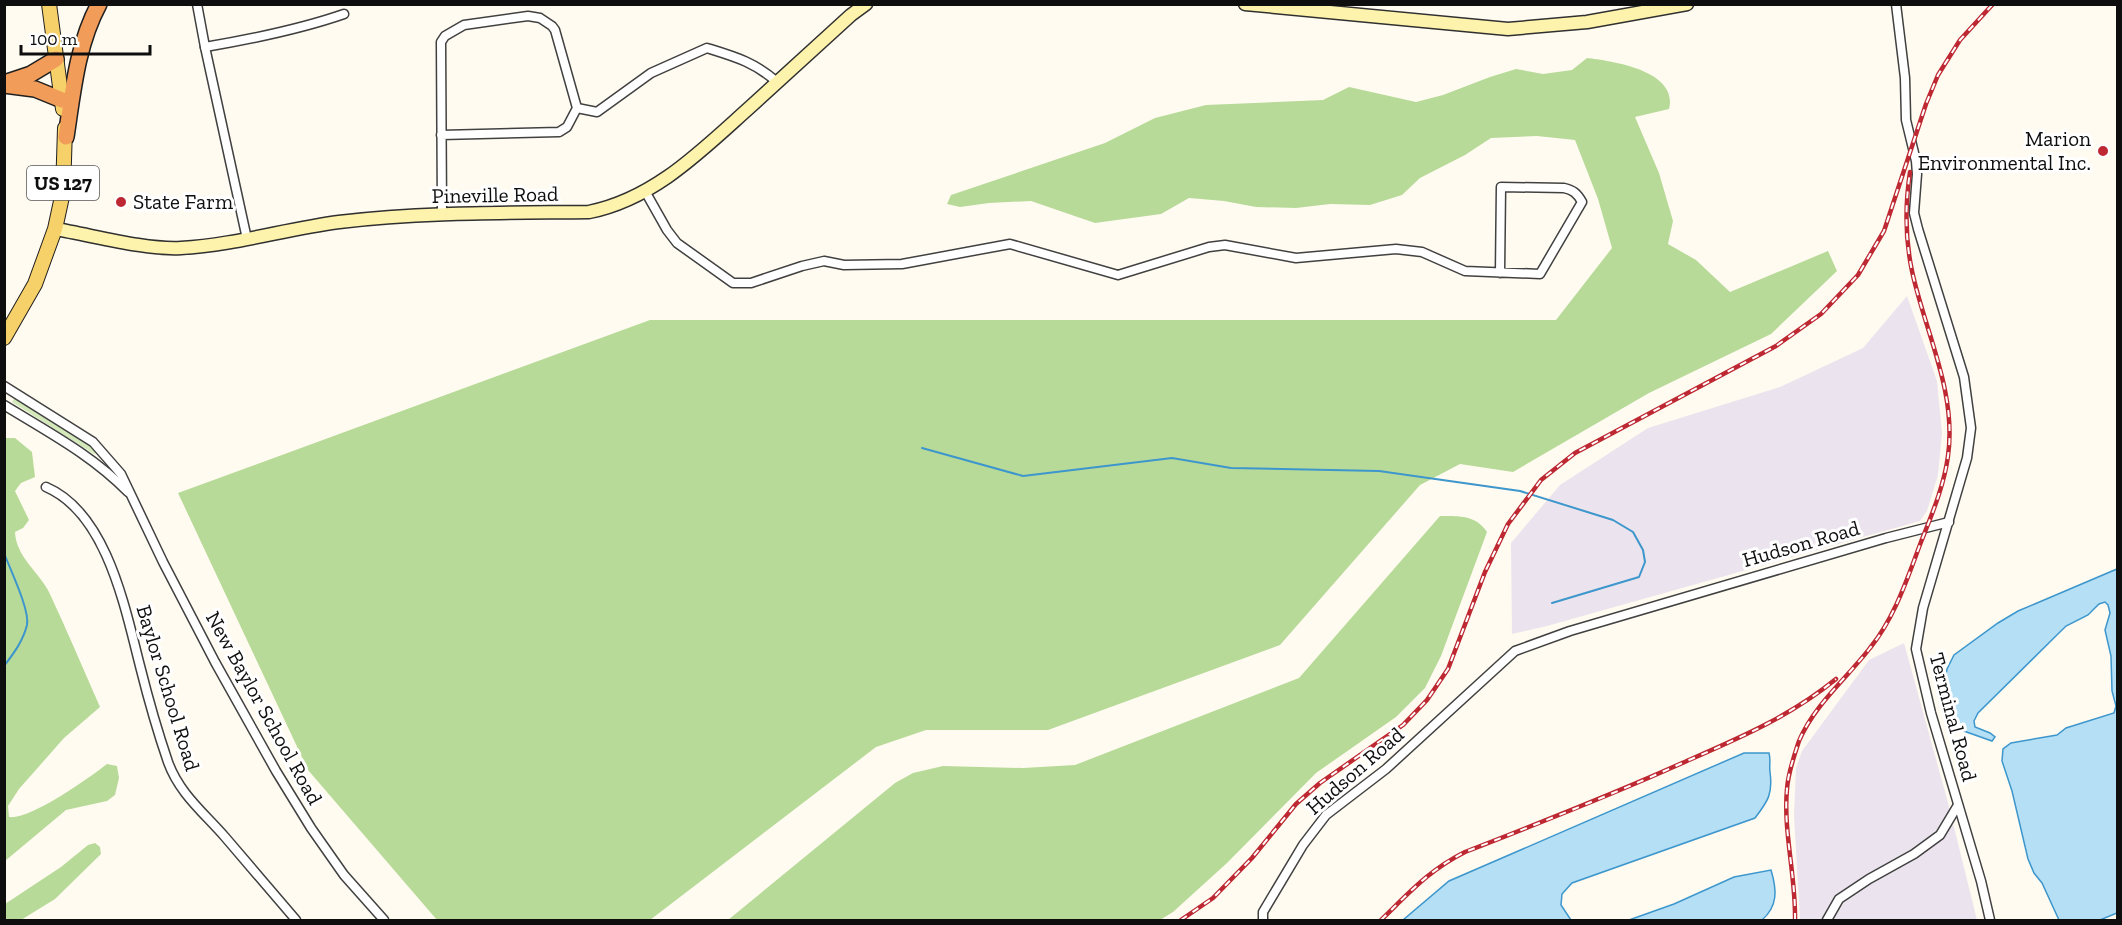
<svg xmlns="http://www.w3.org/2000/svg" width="2122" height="925" font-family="'Zilla Slab',serif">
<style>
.industrial{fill:#ebe3ed}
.green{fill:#d3e9ba}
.forest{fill:#b8da99}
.water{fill:#b5dff5;stroke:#3d96cc;stroke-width:1.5}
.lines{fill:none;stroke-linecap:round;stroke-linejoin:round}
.stream{stroke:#3d96cc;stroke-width:2}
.street-casing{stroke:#414141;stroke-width:11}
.secondary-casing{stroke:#303030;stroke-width:15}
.primary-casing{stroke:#1f1f1f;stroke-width:16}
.highway-casing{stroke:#1f1f1f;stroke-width:18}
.street{stroke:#fff;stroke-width:8}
.secondary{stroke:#fef3ac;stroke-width:12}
.primary{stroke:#f6d068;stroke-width:14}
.highway{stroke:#f29c5a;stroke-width:15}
.rail-casing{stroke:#bd2832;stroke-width:4.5}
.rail{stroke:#fff;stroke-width:2;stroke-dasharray:7;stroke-linecap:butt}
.poi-dot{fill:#bd2832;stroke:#fff;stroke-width:2}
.labels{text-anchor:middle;stroke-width:6;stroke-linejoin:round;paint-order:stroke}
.shield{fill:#fff;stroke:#565656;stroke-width:1.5}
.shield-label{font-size:20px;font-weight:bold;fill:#0e0e0e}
.poi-label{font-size:21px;fill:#0e0e0e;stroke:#fff;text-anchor:end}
.street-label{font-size:21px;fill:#0e0e0e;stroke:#fff}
</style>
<rect width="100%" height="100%" fill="#fffbf0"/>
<g class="industrial">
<polygon points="1907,296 1937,381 1942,433 1938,475 1927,511 1920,521 1547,626 1512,634 1511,543 1560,485 1648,428 1780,387 1863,348"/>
<polygon points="1904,643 1947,799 1977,920 1800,920 1794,816 1796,768 1802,751 1869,660"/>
</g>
<polygon class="green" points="15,397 80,437 98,452 94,454 12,402"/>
<g class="forest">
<path d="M1587,58c26,3 92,13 82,51l-34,8 24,56 14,48 -5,23 28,16 34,32 98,-41 9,20 -66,63 -122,59 -136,79 -53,-8 -40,21 -140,160 -232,85h-122l-50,17 -226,173h-213l-129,-150 -130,-277 472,-173h906l56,-72 -14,-49 -23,-59 -38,-4 -46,2 -26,17 -45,23 -18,17 -32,10 -40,-1 -34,4 -40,-1 -32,-6 -35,-3 -28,16 -66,9 -64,-22 -42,2 -29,4 -13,-3 4,-9 154,-52 50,-25 51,-13 117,-5 26,-13 67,15 27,-7 47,-18 26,-8 27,5 29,-4z"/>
<path d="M5,438h10l17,14 3,25 -14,6 -6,8 14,29 -6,8 -8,4c1,25 24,40 34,60 18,38 34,77 51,115l-36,31 -45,51 -11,17 1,11c21,3 80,-39 98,-53l10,2 2,12 -4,17 -8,6 -41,9 -61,51z"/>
<path d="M1440,516c19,0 36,-1 47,16l-46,124 -16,32 -29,29 -80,56 -89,90 -54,49 -13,8h-432l167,-137 18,-10 30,-7 80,2 52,-3 224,-87z"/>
<polygon points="95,843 100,847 101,854 55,899 21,920 5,920 5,904 61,867 88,845"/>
</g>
<g class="water">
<polygon points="2117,569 2117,913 2100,920 2059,920 2042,883 2034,873 2028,859 2012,791 2002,761 2003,749 2011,743 2057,735 2066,728 2114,713 2116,706 2112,691 2111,656 2105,630 2110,613 2108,605 2105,602 2099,604 2088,615 2066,626 1978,713 1974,721 1975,727 1990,733 1995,737 1992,741 1961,730 1955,722 1946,700 1944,683 1947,669 1954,655 1998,623 2018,611"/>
<path d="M1744,753h25c2,7 0,12 1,19 3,22 -2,29 -15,46l-183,65 -10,11 -1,11 10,15h-168l46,-39z"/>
<path d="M1771,870c6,20 7,36 -9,50h-133l45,-16 60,-27z"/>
</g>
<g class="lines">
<g class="stream">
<polyline points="922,448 1023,476 1172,458 1231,468 1379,471 1520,491 1613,520 1633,532 1643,550 1645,562 1639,577 1552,603"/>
<path d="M4,553c6,16 26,57 23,72 -4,16 -13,28 -23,41"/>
</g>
<defs>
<g id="street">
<polyline points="197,4 205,47 247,239"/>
<polyline points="1896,4 1905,78 1906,120 1916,161 1917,174 1914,213 1918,229 1964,377 1971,428 1967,458 1923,608 1916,649 1931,713 1981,881 1990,920"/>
<path d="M205,47c47,-8 93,-17 139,-33"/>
<path d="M577,108l20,4 54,-39 56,-25c29,9 47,14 70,34"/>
<polyline points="441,135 559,132 567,127 577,108 555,30 552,26 540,18 528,16 464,25 445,36 441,42 442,214"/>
<path d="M645,191l22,39 10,13 56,40h18l51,-17 22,-5 20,4 58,-1 108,-20 108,31 91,-28 16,-2 71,13 100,-9 26,3 43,19 75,3 42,-72c-5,-9 -9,-12 -18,-14l-63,-1 -1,86"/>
<polyline points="4,386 93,442 121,474 163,562 215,662 276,771 311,828 344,875 384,920"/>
<path d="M4,405c44,27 88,50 124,87"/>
<path d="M46,487c61,26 79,121 94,179 8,32 17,64 28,96 11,31 36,51 57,75 24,28 47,55 71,83"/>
<polyline points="1263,920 1263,912 1303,845 1326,815 1386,769 1515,651 1570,631 1886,538 1949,522"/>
<polyline points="1827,920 1839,899 1869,879 1914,854 1940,835 1958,805"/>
</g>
<g id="secondary">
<polyline points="1245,4 1508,29 1587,22 1687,4"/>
<path d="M55,229c37,6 90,21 126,19 53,-3 105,-19 158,-26 82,-10 167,-9 250,-10 65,-13 112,-61 160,-104 34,-31 68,-62 102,-93l15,-11"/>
</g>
<g id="primary">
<polyline points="49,4 63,109"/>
<polyline points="4,338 35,284 55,229 63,192 65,128"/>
</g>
<g id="highway">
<polyline points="4,83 31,74 56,59"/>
<polyline points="4,85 35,89 62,100"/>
<path d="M66,137c7,-46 11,-92 33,-133"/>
</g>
</defs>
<use href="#street" class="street-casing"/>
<use href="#secondary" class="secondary-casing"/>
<use href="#primary" class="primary-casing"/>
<use href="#highway" class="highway-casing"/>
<use href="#street" class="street"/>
<use href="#secondary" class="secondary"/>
<use href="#primary" class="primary"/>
<use href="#highway" class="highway"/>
<defs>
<g id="rail">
<polyline points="1181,920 1213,898 1252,858 1296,804 1320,783 1403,725 1427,700 1448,669 1485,572 1508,524 1541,480 1575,453 1776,346 1821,314 1858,275 1884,231 1926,104 1938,75 1960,40 1993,4"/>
<path d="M1381,920c28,-27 48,-50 84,-68 72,-28 144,-56 215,-88 57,-25 108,-46 156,-85"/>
<path d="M1795,920c1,-43 -12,-89 -8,-131 1,-16 7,-33 12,-48 15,-36 48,-63 71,-93 25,-31 37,-69 51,-106 11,-28 23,-56 27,-86 9,-64 -23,-124 -36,-185 -7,-33 -7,-66 -2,-99"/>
</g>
</defs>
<use href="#rail" class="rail-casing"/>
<use href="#rail" class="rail"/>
</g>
<g class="poi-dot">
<circle cx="2103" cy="151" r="6"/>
<circle cx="121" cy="202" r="6"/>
</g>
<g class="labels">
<rect class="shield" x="27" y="166" width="72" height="34" rx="4.5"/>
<g class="shield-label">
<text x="63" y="190">US 127</text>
</g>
<g class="poi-label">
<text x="2091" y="146">Marion<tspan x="2091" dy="24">Environmental Inc.</tspan></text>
<text x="133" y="209" text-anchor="start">State Farm</text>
</g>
<g class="street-label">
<text transform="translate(495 195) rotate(-1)" y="7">Pineville Road</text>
<text transform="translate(1801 544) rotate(-16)" y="7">Hudson Road</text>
<text transform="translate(168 688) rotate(73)" y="7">Baylor School Road</text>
<text transform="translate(264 708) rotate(61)" y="7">New Baylor School Road</text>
<text transform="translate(1953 717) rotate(75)" y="7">Terminal Road</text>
<text transform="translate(1355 771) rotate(-41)" y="7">Hudson Road</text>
</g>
</g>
<rect width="2122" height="925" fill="none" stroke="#0e0e0e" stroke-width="12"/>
<path d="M21 45v9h129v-9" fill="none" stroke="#0e0e0e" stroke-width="3"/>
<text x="30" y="45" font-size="18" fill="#0e0e0e" stroke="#ffffff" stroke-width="4.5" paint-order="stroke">100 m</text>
</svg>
